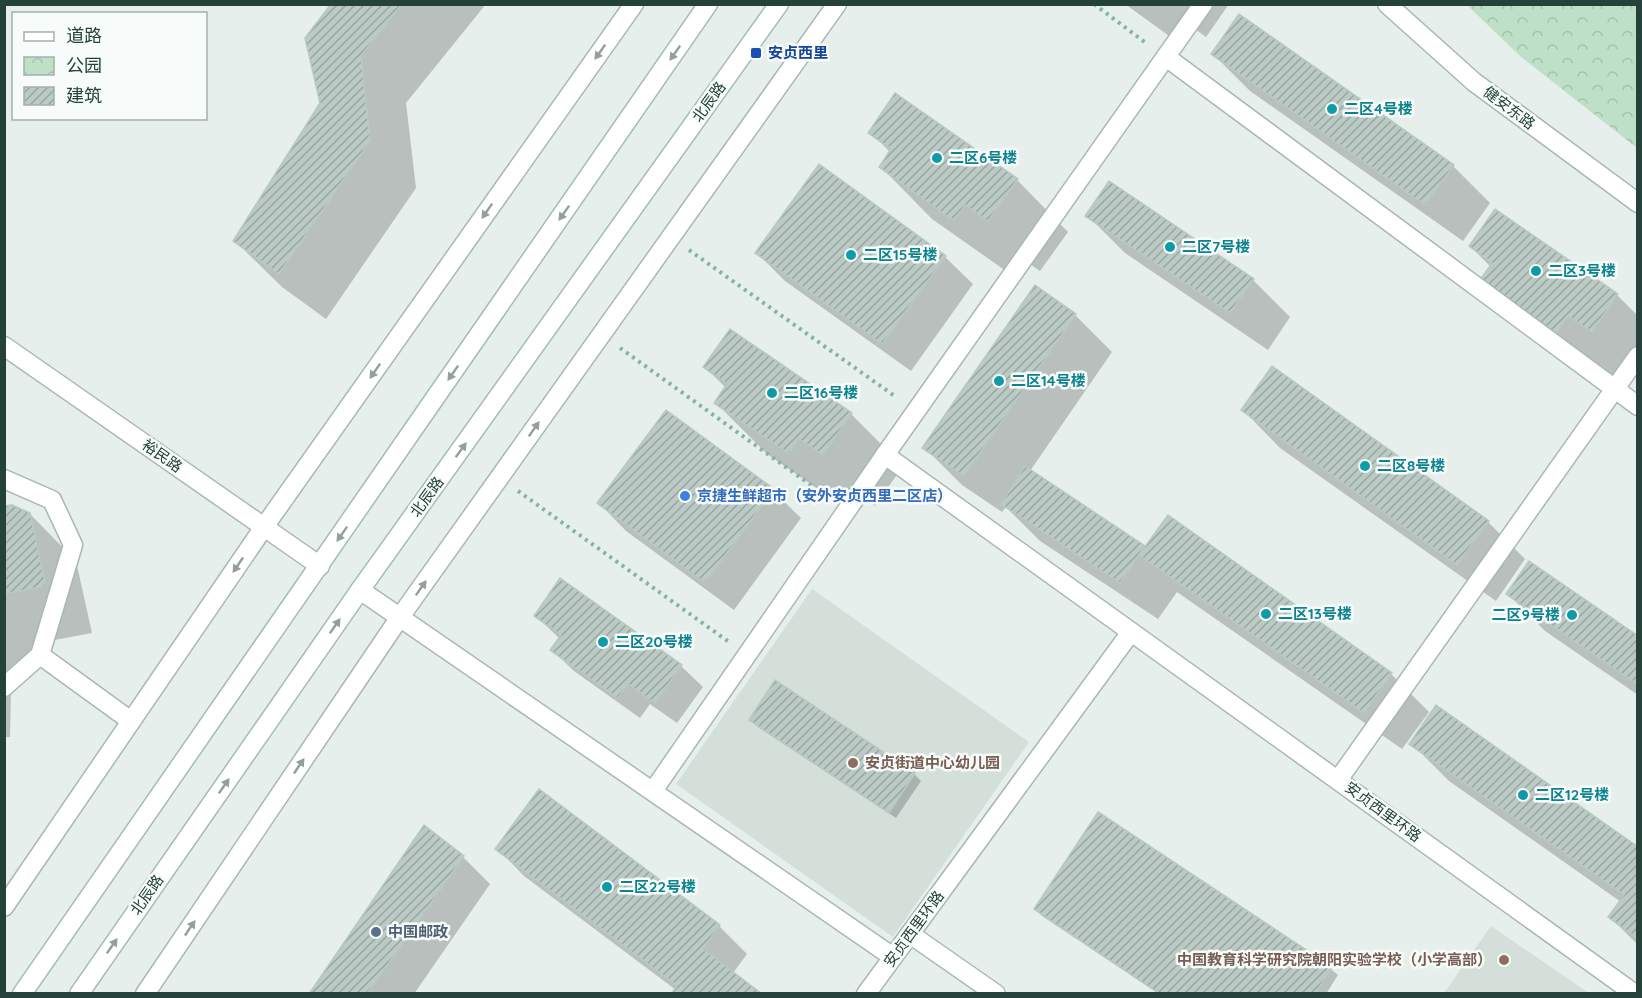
<svg xmlns="http://www.w3.org/2000/svg" width="1642" height="998" font-family="Quicksand,'Noto Sans SC',sans-serif">
<style>
.built{fill:#d4dfda}
.park{fill:url(#park-crowns)}
.shadow{fill:#0003}
.building{fill:url(#building-hatch);stroke:#b8c9c2;stroke-width:1.5}
.lines{fill:none;stroke-linecap:round;stroke-linejoin:round}
.service-casing{stroke:#a8b8b2;stroke-width:21}
.minor-casing{stroke:#a8b8b2;stroke-width:21}
.tertiary-casing{stroke:#a8b8b2;stroke-width:21}
.secondary-casing{stroke:#a4bbb3;stroke-width:21}
.path{stroke:#86b3a5;stroke-width:4;stroke-dasharray:3 4.5;stroke-linecap:butt}
.service{stroke:#fff;stroke-width:18}
.minor{stroke:#fff;stroke-width:18}
.tertiary{stroke:#fff;stroke-width:18}
.secondary{stroke:#fff;stroke-width:18}
.oneway{fill:#92a09c}
.transit-dot{fill:#1a4fb4;stroke:#f7fbf9;stroke-width:2}
.culture-dot{fill:#0f9aa8;stroke:#f7fbf9;stroke-width:2}
.shop-dot{fill:#3f7fe0;stroke:#f7fbf9;stroke-width:2}
.education-dot{fill:#8d6e63;stroke:#f7fbf9;stroke-width:2}
.service-dot{fill:#5c6f8a;stroke:#f7fbf9;stroke-width:2}
.labels{text-anchor:middle;stroke-width:5;stroke-linejoin:round;paint-order:stroke}
.transit-label{font-size:15px;font-weight:bold;fill:#164399;stroke:#f7fbf9;text-anchor:start}
.street-label{font-size:15px;fill:#24423a;stroke:#f7fbf9}
.culture-label{font-size:15px;font-weight:bold;fill:#0d838f;stroke:#f7fbf9;text-anchor:start}
.shop-label{font-size:15px;font-weight:bold;fill:#366cbe;stroke:#f7fbf9;text-anchor:start}
.education-label{font-size:15px;font-weight:bold;fill:#785e54;stroke:#f7fbf9;text-anchor:start}
.service-label{font-size:15px;font-weight:bold;fill:#4e5e75;stroke:#f7fbf9;text-anchor:start}
</style>
<defs>
<pattern id="park-crowns" width="20" height="18" patternUnits="userSpaceOnUse" patternTransform="scale(1.5)"><rect width="20" height="18" fill="#bfe0c8"/><path d="M2 6a3 3 0 1 1 6 0M12 15a3 3 0 1 1 6 0" fill="none" stroke="#a4c1ad"/></pattern>
<pattern id="building-hatch" width="6" height="6" patternUnits="userSpaceOnUse" patternTransform="scale(1.5)"><rect width="6" height="6" fill="#bbcac4"/><path d="M-1 1l2-2M0 6l6-6M5 7l2-2" fill="none" stroke="#98a6a0"/></pattern>
</defs>
<rect width="100%" height="100%" fill="#e6efeb"/>
<g class="built">
<polygon points="812,589 1029,742 893,937 676,784"/>
<polygon points="1491,926 1589,993 1444,993"/>
</g>
<polygon class="park" points="1467,5 1637,5 1637,148 1520,56"/>
<g class="shadow">
<polygon points="333,4 486,4 406,103 416,188 326,319 282,287 235,241 322,103"/>
<polygon points="1125,4 1229,4 1206,37 1184,21 1172,38"/>
<polygon points="1213,54 1453,166 1490,203 1463,241 1250,91"/>
<polygon points="870,132 1017,180 1068,232 1040,271 1017,255 1006,271 932,219 881,167 891,153"/>
<polygon points="1087,215 1253,280 1290,317 1268,350 1125,253"/>
<polygon points="1470,246 1617,295 1638,316 1638,378 1620,366 1608,384 1533,332 1491,267"/>
<polygon points="757,253 945,257 973,284 911,371 785,281"/>
<polygon points="1075,315 1112,352 1030,471 1145,549 1168,517 1391,674 1429,712 1402,749 1177,592 1158,619 1040,541 1006,507 1002,512 962,485 924,447"/>
<polygon points="705,367 851,414 903,466 875,506 852,489 841,505 767,454 716,403 726,388"/>
<polygon points="1243,410 1488,522 1525,559 1496,601 1280,448"/>
<polygon points="666,412 773,491 801,518 734,610 626,531 599,503"/>
<polygon points="4,507 30,514 76,561 92,633 38,643 11,689 10,737 4,737"/>
<polygon points="1508,594 1638,638 1638,695 1545,631"/>
<polygon points="536,616 681,666 703,687 677,723 650,704 640,718 574,671 552,650 560,639"/>
<polygon points="751,720 914,774 921,781 896,818 758,727"/>
<polygon points="1411,743 1638,849 1638,945 1610,917 1621,902 1449,781"/>
<polygon points="1099,814 1331,969 1338,975 1326,994 1159,994 1042,916 1035,909"/>
<polygon points="497,848 719,926 747,954 733,973 676,990 524,876"/>
<polygon points="463,857 490,884 414,994 311,994"/>
</g>
<g class="building">
<polygon points="331,4 402,4 361,56 370,141 279,274 233,241 320,103 305,38"/>
<polygon points="1239,14 1454,165 1425,205 1211,54"/>
<polygon points="895,93 1018,179 988,221 965,205 954,221 879,167 891,149 868,133"/>
<polygon points="819,164 946,256 882,344 755,253"/>
<polygon points="1109,181 1254,279 1230,313 1085,216"/>
<polygon points="1495,209 1618,294 1592,332 1568,316 1556,333 1480,280 1492,263 1469,246"/>
<polygon points="1035,285 1076,314 964,476 922,448"/>
<polygon points="730,329 852,413 823,455 799,439 789,454 714,403 727,384 703,367"/>
<polygon points="1272,366 1489,521 1457,565 1241,410"/>
<polygon points="666,410 774,489 705,583 597,503"/>
<polygon points="1025,466 1145,546 1120,583 1001,504"/>
<polygon points="12,505 30,513 46,586 4,594 4,506"/>
<polygon points="1168,515 1392,673 1364,713 1139,555"/>
<polygon points="1529,561 1638,636 1638,685 1506,594"/>
<polygon points="560,578 682,665 655,703 628,684 618,698 550,650 561,635 534,616"/>
<polygon points="775,680 915,773 889,813 749,720"/>
<polygon points="1436,705 1638,847 1638,939 1608,917 1624,895 1409,744"/>
<polygon points="539,789 720,925 703,949 762,994 671,994 677,986 495,849"/>
<polygon points="1098,812 1332,967 1315,994 1160,994 1034,909"/>
<polygon points="424,825 464,856 367,994 309,994"/>
</g>
<g class="lines">
<defs>
<g id="service">
<polyline points="1166,57 1638,406"/>
<polyline points="4,479 52,500 73,545 40,655 4,687"/>
<polyline points="40,655 131,721"/>
<polyline points="1338,780 1638,356"/>
<polyline points="653,791 885,455 1203,4"/>
<polyline points="910,934 996,994"/>
</g>
<g id="minor">
<polyline points="1387,4 1474,82 1638,203"/>
<polyline points="885,455 1635,994"/>
<polyline points="360,590 893,957"/>
<polyline points="866,994 1131,632"/>
</g>
<g id="tertiary">
<polyline points="4,346 320,566"/>
<polyline points="4,907 264,527 634,4"/>
<polyline points="145,994 400,617 837,4"/>
</g>
<g id="secondary">
<polyline points="22,994 708,4"/>
<polyline points="79,994 360,590 779,4"/>
</g>
</defs>
<use href="#service" class="service-casing"/>
<use href="#minor" class="minor-casing"/>
<use href="#tertiary" class="tertiary-casing"/>
<use href="#secondary" class="secondary-casing"/>
<g class="path">
<polyline points="1094,4 1146,43"/>
<polyline points="689,250 896,397"/>
<polyline points="620,348 829,498"/>
<polyline points="518,491 729,642"/>
</g>
<use href="#service" class="service"/>
<use href="#minor" class="minor"/>
<use href="#tertiary" class="tertiary"/>
<use href="#secondary" class="secondary"/>
</g>
<defs><path id="oneway-solid" d="M-6-.8H1V-3.2L6.5 0L1 3.2V.8H-6Z" transform="scale(1.5)"/></defs>
<g class="oneway">
<use href="#oneway-solid" transform="translate(600 52) rotate(125)"/>
<use href="#oneway-solid" transform="translate(675 53) rotate(125)"/>
<use href="#oneway-solid" transform="translate(487 211) rotate(125)"/>
<use href="#oneway-solid" transform="translate(564 213) rotate(125)"/>
<use href="#oneway-solid" transform="translate(375 371) rotate(125)"/>
<use href="#oneway-solid" transform="translate(453 373) rotate(125)"/>
<use href="#oneway-solid" transform="translate(534 429) rotate(-55)"/>
<use href="#oneway-solid" transform="translate(461 450) rotate(-54)"/>
<use href="#oneway-solid" transform="translate(342 534) rotate(125)"/>
<use href="#oneway-solid" transform="translate(238 565) rotate(124)"/>
<use href="#oneway-solid" transform="translate(421 588) rotate(-55)"/>
<use href="#oneway-solid" transform="translate(335 626) rotate(-55)"/>
<use href="#oneway-solid" transform="translate(299 766) rotate(-56)"/>
<use href="#oneway-solid" transform="translate(224 786) rotate(-55)"/>
<use href="#oneway-solid" transform="translate(190 928) rotate(-56)"/>
<use href="#oneway-solid" transform="translate(112 946) rotate(-55)"/>
</g>
<rect class="transit-dot" x="750" y="47" width="12" height="12" rx="3"/>
<g class="culture-dot">
<circle cx="1332" cy="109" r="6"/>
<circle cx="937" cy="158" r="6"/>
<circle cx="1170" cy="247" r="6"/>
<circle cx="851" cy="255" r="6"/>
<circle cx="1536" cy="271" r="6"/>
<circle cx="999" cy="381" r="6"/>
<circle cx="772" cy="393" r="6"/>
<circle cx="1365" cy="466" r="6"/>
<circle cx="1266" cy="614" r="6"/>
<circle cx="1572" cy="615" r="6"/>
<circle cx="603" cy="642" r="6"/>
<circle cx="1523" cy="795" r="6"/>
<circle cx="607" cy="887" r="6"/>
</g>
<circle class="shop-dot" cx="685" cy="496" r="6"/>
<g class="education-dot">
<circle cx="853" cy="763" r="6"/>
<circle cx="1504" cy="960" r="6"/>
</g>
<circle class="service-dot" cx="376" cy="932" r="6"/>
<g class="labels">
<g class="transit-label">
<text x="768" y="58">安贞西里</text>
</g>
<g class="street-label">
<text transform="translate(709 102) rotate(-54)" y="5">北辰路</text>
<text transform="translate(1509 108) rotate(37)" y="5">健安东路</text>
<text transform="translate(162 456) rotate(35)" y="5">裕民路</text>
<text transform="translate(427 497) rotate(-54)" y="5">北辰路</text>
<text transform="translate(1383 812) rotate(36)" y="5">安贞西里环路</text>
<text transform="translate(147 895) rotate(-55)" y="5">北辰路</text>
<text transform="translate(914 929) rotate(-54)" y="5">安贞西里环路</text>
</g>
<g class="culture-label">
<text x="1344" y="114">二区4号楼</text>
<text x="949" y="163">二区6号楼</text>
<text x="1182" y="252">二区7号楼</text>
<text x="863" y="260">二区15号楼</text>
<text x="1548" y="276">二区3号楼</text>
<text x="1011" y="386">二区14号楼</text>
<text x="784" y="398">二区16号楼</text>
<text x="1377" y="471">二区8号楼</text>
<text x="1278" y="619">二区13号楼</text>
<text x="1560" y="620" text-anchor="end">二区9号楼</text>
<text x="615" y="647">二区20号楼</text>
<text x="1535" y="800">二区12号楼</text>
<text x="619" y="892">二区22号楼</text>
</g>
<g class="shop-label">
<text x="697" y="501">京捷生鲜超市（安外安贞西里二区店）</text>
</g>
<g class="education-label">
<text x="865" y="768">安贞街道中心幼儿园</text>
<text x="1492" y="965" text-anchor="end">中国教育科学研究院朝阳实验学校（小学高部）</text>
</g>
<g class="service-label">
<text x="388" y="937">中国邮政</text>
</g>
</g>
<rect width="1642" height="998" fill="none" stroke="#24423a" stroke-width="12"/>
<rect x="12" y="12" width="195" height="108" fill="#f7fbf9" stroke="#a3b1ad" stroke-width="1.5"/>
<rect x="24" y="32" width="30" height="9" fill="#ffffff" stroke="#a3b1ad" stroke-width="1.5"/>
<text x="66" y="42" font-size="18" fill="#24423a">道路</text>
<rect x="24" y="57" width="30" height="18" fill="url(#park-crowns)" stroke="#a3b1ad" stroke-width="1.5"/>
<text x="66" y="72" font-size="18" fill="#24423a">公园</text>
<rect x="24" y="87" width="30" height="18" fill="url(#building-hatch)" stroke="#a3b1ad" stroke-width="1.5"/>
<text x="66" y="102" font-size="18" fill="#24423a">建筑</text>
</svg>
